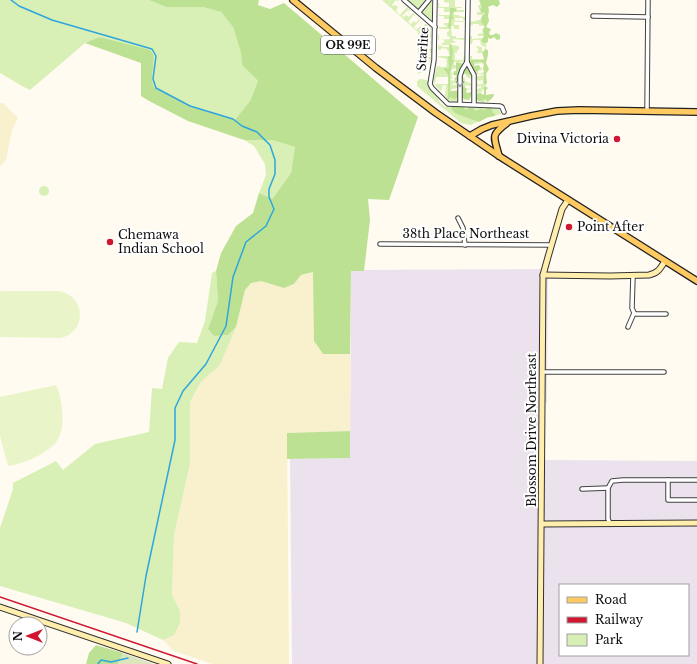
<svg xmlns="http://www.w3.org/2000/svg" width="697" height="664" font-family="'Libre Baskerville',serif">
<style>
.industrial{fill:#ece2ee;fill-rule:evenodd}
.farmland{fill:#f9f1cd}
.green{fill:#d8efb5;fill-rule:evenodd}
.forest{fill:#bde192}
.cemetery{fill:#dce5be}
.pitch{fill:#e9f5c8}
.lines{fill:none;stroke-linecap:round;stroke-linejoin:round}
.stream{stroke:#2da6dd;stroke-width:1.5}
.street-casing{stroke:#424242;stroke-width:5.5}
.secondary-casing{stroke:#313131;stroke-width:7}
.primary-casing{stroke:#202020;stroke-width:8}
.street{stroke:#fff;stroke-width:3.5}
.secondary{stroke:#ffeeac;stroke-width:5}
.primary{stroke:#ffca61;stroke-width:5.5}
.rail{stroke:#d01630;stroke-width:1.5}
.oneway{stroke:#9f9f9f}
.poi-dot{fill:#d01630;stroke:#fff;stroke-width:1.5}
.labels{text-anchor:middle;stroke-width:4;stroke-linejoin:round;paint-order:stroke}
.shield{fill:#fff;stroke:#575757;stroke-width:1}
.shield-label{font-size:11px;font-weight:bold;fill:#0f0f0f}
.street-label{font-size:12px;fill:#0f0f0f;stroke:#fff}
.poi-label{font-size:12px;fill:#0f0f0f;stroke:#fff;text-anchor:start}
</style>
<rect width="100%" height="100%" fill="#fffbf1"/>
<path class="industrial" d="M548,269l-1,134h-2v57l152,1v203h-405l-2,-205 60,-1 1,-188zM560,585h128v70h-128z"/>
<g class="farmland">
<polygon points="0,103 3,103 18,118 12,130 6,160 0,166"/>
<polygon points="314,272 314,341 323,354 350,354 350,431 287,433 289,664 213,664 174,651 163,640 174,635 180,611 172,595 174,535 190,464 190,402 201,382 220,365 236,327 245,290 251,283 261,281 284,288 294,284 301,275"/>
</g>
<g class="green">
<polygon points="0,0 149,0 166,7 203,7 221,12 233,27 241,53 242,65 258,81 250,101 235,121 217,114 190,107 154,87 152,80 154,56 99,37 85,43 30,90 22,86 0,73"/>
<polygon points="382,0 389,0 390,1 391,0 398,0 399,2 396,0 392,5 393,6 395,5 398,7 396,11 400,15 407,7 410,10 409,11 408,10 402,16 404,17 406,15 409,17 413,13 415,15 415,16 413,15 408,22 411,24 414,21 416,23 419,19 420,20 414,27 417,30 420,26 422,28 425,24 427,24 431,29 431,38 430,38 430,32 422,32 422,34 420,34 420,38 423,38 423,41 431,41 431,45 430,42 420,43 420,45 423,45 423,47 426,47 426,49 432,49 432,53 430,53 430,50 421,50 421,54 424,54 424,57 431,57 430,62 429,62 430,59 419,57 418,59 421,60 421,62 423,62 423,65 427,66 427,67 420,65 419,71 421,71 421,73 419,73 418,75 418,32"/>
<polygon points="407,0 427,0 419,9"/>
<polygon points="432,0 432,20 422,12"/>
<path d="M444,0h21h-10v7h7v1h-5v2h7v2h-10v3h5v1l6,1v3h-2v-2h-8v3h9v1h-10v3h5v4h-5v-3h-3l1,10h4v2h9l-1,2 -11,-1v2h3l-2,2h-3l1,2 7,1v4h-2v3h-2v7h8l1,-4h1v6h-11v3h5l-1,3 -6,1v2h-1l1,3 2,-1v-2h5v2l-8,2 2,3 -2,1 1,2 3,-1 4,2 -7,2 1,1 6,-1v4l-8,1 1,2 6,-1v12l-10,-1 -3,-6 1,-10h-3l-2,6c-11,-9 -7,-13 -4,-25l9,2 1,-6h-1l1,-3 -9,-2v-1h12v-2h-1v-2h-1l-1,-3 -6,-1v2h-3v-5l4,1 1,1h6v-2h-7v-2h2v-3h-5l-1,1v-6h1v5l11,-1v-2l-3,-1v-4l2,-1v-2h-10v-2h7v-2h-3l1,-2h5l1,-4h-6v-3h-5v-1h11v-3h-6v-4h-6v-5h1v4h10v-4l-5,-1zM436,77h12v7h-13z"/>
<polygon points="477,0 487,0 485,103 477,101 475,98 485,96 485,90 482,90 482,92 474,94 475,90 482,87 481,86 475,87 475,83 478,83 478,85 484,83 483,80 475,81 475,77 483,75 483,74 475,75 473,67 475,68 481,67 482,70 478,71 478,74 484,72 483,67 484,66 482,63 472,65 470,63 470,56 472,56 472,59 484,59 484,53 477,53 477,52 478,51 478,48 476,47 476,46 482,47 482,52 485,52 485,47 481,45 480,40 473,40 472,44 470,44 470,36 472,36 472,39 483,38 483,36 478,36 478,34 483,33 482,29 484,29 484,26 479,26 479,24 473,24 473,25 471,25 471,28 470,22 476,21 477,20 482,20 482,15 477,15 477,12 481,12 481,10 479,10 478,5 481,5 481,0"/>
<path d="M467,66c3,4 6,8 5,13l-6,-2 1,-3 -3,-1 -2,4 3,1v3l7,3v6l-5,-1v-1l3,1 1,-3 -5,-1 -3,7 7,2 1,-3h1l-2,7 -3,2h-3c-5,-8 -4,-27 3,-34z"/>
<path d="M420,79l7,1c1,10 11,14 13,23l5,4 49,1 5,1 2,5 -15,4 -15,7 -10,-2 -44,-37v-5z"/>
<polygon points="244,140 272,140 295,147 291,173 271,200 259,193 266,175 265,164 254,146"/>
<circle cx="44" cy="191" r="5"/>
<polygon points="216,271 218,301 208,329 214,336 228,335 236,327 220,365 201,382 190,402 190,464 174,535 172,595 180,611 180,623 174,635 163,640 126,623 0,586 0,528 13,489 13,483 56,461 63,470 95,444 149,432 152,388 162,389 168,358 179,342 197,343 205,321 212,273"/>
</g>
<g class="forest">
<polygon points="149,0 259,0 258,5 270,9 284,3 418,117 389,200 368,199 370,220 364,271 351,271 350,354 323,354 314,341 313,272 301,275 294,284 284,288 261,281 251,283 245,290 236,327 228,335 214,336 208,329 218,301 216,271 221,253 236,226 253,213 259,193 272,199 291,173 295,147 272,140 244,140 188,121 149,101 141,96 141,63 85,43 99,37 150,50 154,56 152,80 154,87 190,107 217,114 235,120 250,101 258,81 242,65 241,53 233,27 221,12 203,7 166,7"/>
<path d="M478,0h21l1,4 -3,3 -4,-2 -5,2 1,3 -1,6 1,5 -3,6 5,2 -2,4 1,2h3l3,-2 4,2v4l-3,1 -3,-3 -3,2 -3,-1v4l-2,1 -4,-1v-3l2,-2 -1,-8 2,-3c-1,-1 -2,-2 -3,-3 -3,-3 0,-8 3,-9l-1,-2 -3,1 -1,-4 2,-1 -3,-8z"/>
<path d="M450,8h4l2,1v2l-4,2 1,5 -2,3v8l-3,-2c1,-7 2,-12 2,-19z"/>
<path d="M449,45h2l2,5 -1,9 2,2 -1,1 -3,10v20l2,-1h5l3,4 4,-1 -4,-3 1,-5h2l4,3 -1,3 1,1 4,-1 1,2 -3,6 -10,-3 -5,2 -4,-2 -1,2h-1c0,-4 1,-23 0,-24 -1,-3 -3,-4 -4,-6v-2l4,2 1,-2 -1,-10 2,-1 -1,-3 1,-1z"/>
<path d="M485,49l3,1v5l-2,8 3,6 -3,5 1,9 -2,2 -2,-3c2,-4 0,-7 1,-11l-1,-2 1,-4 -1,-3h-9v4l5,-1 1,2 -1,3 -3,2 -3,-2 -3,-9 1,-1h12l1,-1 -2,-7 2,-1z"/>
<path d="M457,62l7,2 1,3 5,1 2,5 -1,1c-5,2 -8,-1 -11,-4v9l-2,3 -4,-3 3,-3 -3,-1 -1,-1 1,-3h2v-8z"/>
<path d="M485,86l3,2 -2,2v5l6,-1h2c0,3 -4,7 -7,8l-2,-3 -3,2 -6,-1 -1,-2 1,-4 4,-1 4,2v-7z"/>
<polygon points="453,105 463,107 466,110 470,107 473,108 475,111 481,109 484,110 488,108 491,108 493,113 495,114 495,116 488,117 479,122 457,114 454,112 451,108"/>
<polygon points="350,431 350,458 287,459 287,433"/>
<polygon points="96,645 123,653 118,664 86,664 89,653"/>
</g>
<polygon class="cemetery" points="123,653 154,664 118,664"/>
<g class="pitch">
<path d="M2,291h57c27,5 28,41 2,47l-61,-1v-45z"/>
<path d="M56,385c4,8 5,16 6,24 1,9 1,20 -3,28 -4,11 -25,22 -35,25 -5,2 -11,3 -16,4l-8,-30v-39z"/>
</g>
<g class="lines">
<g class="stream">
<polyline points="11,0 19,6 52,20 152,49 156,56 153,79 156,88 190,106 233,119 242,126 257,132 270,145 275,160 275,174 269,189 269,197 274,209 266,226 246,242 233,277 226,326 206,364 183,391 175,408 175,440 146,576 137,632"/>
<polyline points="98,664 101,660 111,662 128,658"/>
</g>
<defs>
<g id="street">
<polyline points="404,0 435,27"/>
<polyline points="435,0 434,60 430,84 432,88 448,104 500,106 502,107 504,112"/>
<polyline points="419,12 429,0"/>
<polyline points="593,16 648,17"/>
<polyline points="467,62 468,0"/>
<polyline points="460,104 460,76 462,70 467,62 474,75 474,104"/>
<polyline points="647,111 648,0"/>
<polyline points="458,218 463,228 465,245"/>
<polyline points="380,244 551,245"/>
<polyline points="634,313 636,314 666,314"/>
<polyline points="628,327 634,313 632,308 633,276"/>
<polyline points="543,372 664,372"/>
<polyline points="668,480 668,500 697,500"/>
<polyline points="582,489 608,488"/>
<polyline points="610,523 608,519 608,488 612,481 623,480 697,480"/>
</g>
<g id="secondary">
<path d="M543,275l67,1 39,-1c9,-2 11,-6 16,-14"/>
<polyline points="542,524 697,523"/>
<polyline points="0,607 168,664"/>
<polyline points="540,664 543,275 548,257 562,209 568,200"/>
</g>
<g id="primary">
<polyline points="293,0 376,68 436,113 499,156 697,281"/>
<polyline points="470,136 482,129 492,125 531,116 557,111 579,110 697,112"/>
<path d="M499,156c-5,-20 -9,-20 8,-33"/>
</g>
</defs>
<use href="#street" class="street-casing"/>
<use href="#secondary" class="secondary-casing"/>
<use href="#primary" class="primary-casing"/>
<use href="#street" class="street"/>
<use href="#secondary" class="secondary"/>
<use href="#primary" class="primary"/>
<polyline class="rail" points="0,597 197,664"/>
</g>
<defs><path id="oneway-chevron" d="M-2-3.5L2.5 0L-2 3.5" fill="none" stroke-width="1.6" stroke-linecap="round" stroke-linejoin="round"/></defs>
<use class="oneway" href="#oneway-chevron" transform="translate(460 84) rotate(90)"/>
<g class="poi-dot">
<circle cx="617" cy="139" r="4"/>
<circle cx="569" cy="227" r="4"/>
<circle cx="110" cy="242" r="4"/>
</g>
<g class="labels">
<rect class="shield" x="321" y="36" width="54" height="18" rx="3"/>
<g class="shield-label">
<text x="348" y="49">OR 99E</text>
</g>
<g class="street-label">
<text transform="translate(423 49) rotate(-86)" y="4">Starlite</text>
<text x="466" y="238">38th Place Northeast</text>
<text transform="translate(532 430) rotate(-90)" y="4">Blossom Drive Northeast</text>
</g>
<g class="poi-label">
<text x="609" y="143" text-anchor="end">Divina Victoria</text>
<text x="577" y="231">Point After</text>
<text x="118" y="239">Chemawa<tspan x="118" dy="14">Indian School</tspan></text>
</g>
</g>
<rect x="559" y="584" width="130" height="72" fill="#ffffff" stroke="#9f9f9f"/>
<rect x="567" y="597" width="20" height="6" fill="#ffca61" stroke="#9f9f9f"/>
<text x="595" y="604" font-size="12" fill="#0f0f0f">Road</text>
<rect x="567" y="617" width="20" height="6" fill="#d01630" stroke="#9f9f9f"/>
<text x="595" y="624" font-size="12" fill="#0f0f0f">Railway</text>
<rect x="567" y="634" width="20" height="12" fill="#d8efb5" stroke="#9f9f9f"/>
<text x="595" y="644" font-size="12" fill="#0f0f0f">Park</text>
<g transform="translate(28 636) rotate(270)"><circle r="19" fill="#ffffff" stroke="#9f9f9f"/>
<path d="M0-3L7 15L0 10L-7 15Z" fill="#d01630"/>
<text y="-6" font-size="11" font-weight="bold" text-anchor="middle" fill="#0f0f0f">N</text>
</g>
</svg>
